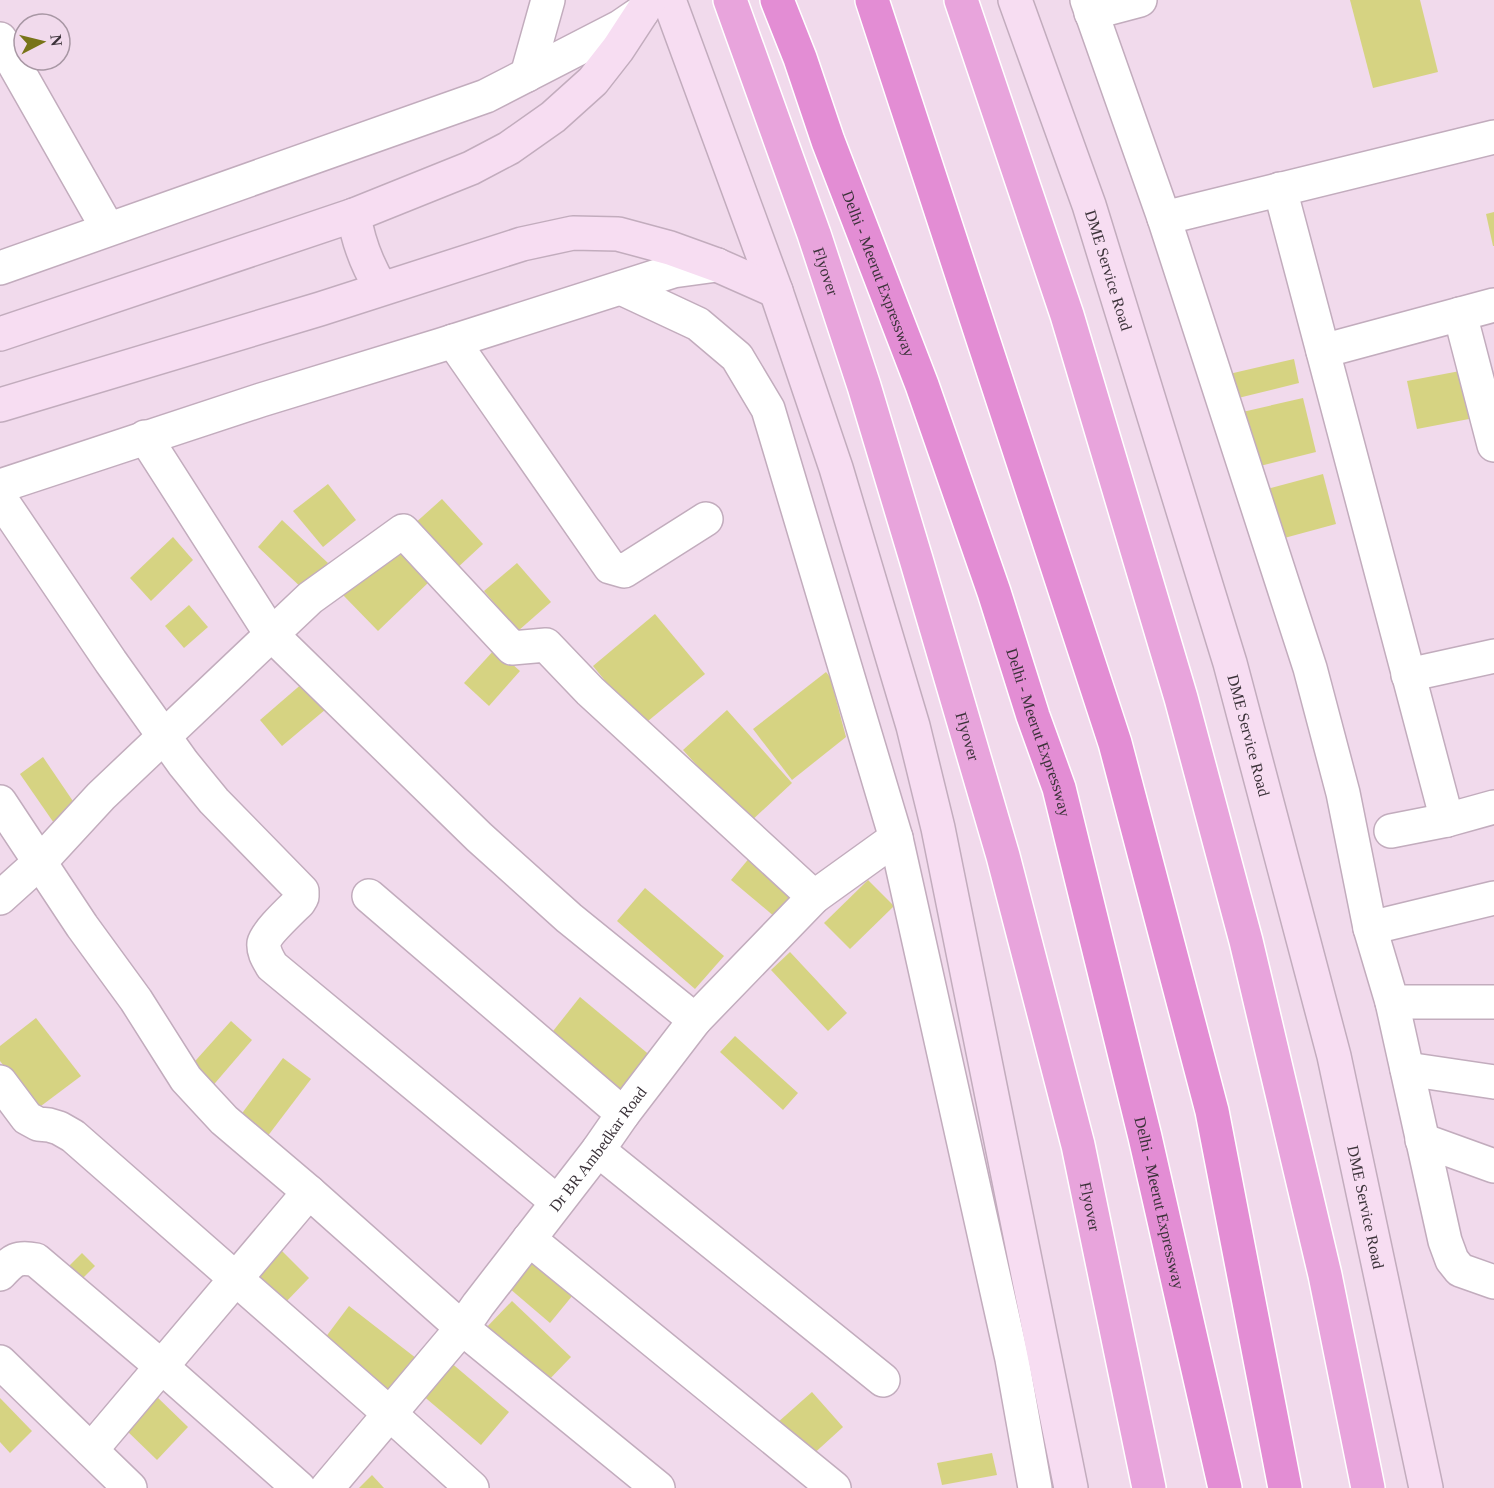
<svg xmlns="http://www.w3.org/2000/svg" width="1494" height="1488" font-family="Georgia,serif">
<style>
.building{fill:#d6d382}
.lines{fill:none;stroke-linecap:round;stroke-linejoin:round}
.minor-casing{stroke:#c2acbd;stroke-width:36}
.tertiary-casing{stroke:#c2acbd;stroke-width:36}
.secondary-casing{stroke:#c2acbd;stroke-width:36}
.trunk-casing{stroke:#fff;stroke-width:36}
.motorway-casing{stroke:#fff;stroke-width:36}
.minor{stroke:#fff;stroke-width:33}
.tertiary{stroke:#fff;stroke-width:33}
.secondary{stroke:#f7ddf2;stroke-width:33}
.trunk{stroke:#e8a4dc;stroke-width:33}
.motorway{stroke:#e38dd4;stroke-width:33}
.labels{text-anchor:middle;stroke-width:4.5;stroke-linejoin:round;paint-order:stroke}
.street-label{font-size:16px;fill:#3b3239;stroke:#f1daec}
</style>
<rect width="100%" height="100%" fill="#f1daec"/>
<g class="building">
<polygon points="1350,0 1420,0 1438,72 1373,88"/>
<polygon points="1494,212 1494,246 1493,246 1486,214"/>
<polygon points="1294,359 1299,383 1234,399 1229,374"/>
<polygon points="1460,371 1469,419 1417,429 1407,381"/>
<polygon points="1303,398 1316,452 1252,468 1238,413"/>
<polygon points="1323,474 1336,524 1277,540 1263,490"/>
<polygon points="328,484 356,520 323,547 293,511"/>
<polygon points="442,499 483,544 455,570 413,525"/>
<polygon points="282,520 328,563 304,590 258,547"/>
<polygon points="173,537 193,560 151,601 130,578"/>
<polygon points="396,543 431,580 378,631 343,595"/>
<polygon points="517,563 551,602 518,631 484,591"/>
<polygon points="189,605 208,627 184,648 165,626"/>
<polygon points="655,614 705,674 642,726 593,666"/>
<polygon points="495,649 520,671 489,706 464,683"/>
<polygon points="826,672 830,677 846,737 792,780 753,729"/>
<polygon points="304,682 326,709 282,746 260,720"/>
<polygon points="727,710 792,783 749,823 683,750"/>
<polygon points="43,757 79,810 56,826 20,774"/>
<polygon points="751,856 795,893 775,917 731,880"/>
<polygon points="868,880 894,906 850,949 824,923"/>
<polygon points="645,888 724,956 695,989 617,921"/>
<polygon points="790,952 847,1013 828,1031 771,970"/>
<polygon points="580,997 652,1057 618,1099 546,1040"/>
<polygon points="36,1018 81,1076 37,1109 0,1061 0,1046"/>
<polygon points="231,1021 252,1040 210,1089 188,1069"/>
<polygon points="735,1036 798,1093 783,1110 720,1052"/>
<polygon points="283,1058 311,1079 267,1137 240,1116"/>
<polygon points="278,1247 309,1278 283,1305 251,1275"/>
<polygon points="82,1253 95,1266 82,1279 69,1266"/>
<polygon points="537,1256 577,1290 550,1323 509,1288"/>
<polygon points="512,1301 571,1357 543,1386 484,1330"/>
<polygon points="349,1306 421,1362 391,1401 319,1346"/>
<polygon points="449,1361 509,1412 481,1445 421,1394"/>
<polygon points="812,1392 843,1427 809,1458 777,1423"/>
<polygon points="154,1394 188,1427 157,1460 123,1427"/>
<polygon points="0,1398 32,1431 10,1453 0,1442"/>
<polygon points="992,1453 997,1475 942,1485 937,1463"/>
<polygon points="372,1475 384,1488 359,1488"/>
</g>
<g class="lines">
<defs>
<g id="minor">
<polyline points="1087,0 1164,218 1310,668 1343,793 1370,928 1392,1002 1445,1241 1452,1260 1460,1270 1494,1282"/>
<polyline points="1091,13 1140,0"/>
<polyline points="0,39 108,229"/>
<polyline points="527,75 548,0"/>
<polyline points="1280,189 1447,820"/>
<polyline points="1164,218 1494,137"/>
<polyline points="621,288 698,324 737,357 768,409 896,838 1012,1359 1035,1488"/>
<polyline points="1460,314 1494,445"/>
<polyline points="453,341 610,567 624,571 706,519"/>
<polyline points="1323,351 1494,305"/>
<polyline points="145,437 271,634 479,837 569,918 695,1020"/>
<path d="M0,498l111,164 72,101 31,38 88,90v6l-3,5c-8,8 -33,31 -35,41 -1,9 4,16 8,23l285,236"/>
<polyline points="1408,675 1494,656"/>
<polyline points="0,802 82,926 136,1000 186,1079 224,1120 309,1192 462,1328 658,1488"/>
<polyline points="1391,831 1447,820 1494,807"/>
<polyline points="369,896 623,1114"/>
<polyline points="0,898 41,861 101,796 310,598 403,531 512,648 546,645 590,691 814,897"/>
<polyline points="1370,928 1494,898"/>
<polyline points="1392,1002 1494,1002"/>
<polyline points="1407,1069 1494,1082"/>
<polyline points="0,1082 27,1118 38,1124 49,1125 59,1128 73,1136 390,1414 472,1488"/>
<polyline points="1422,1140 1494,1166"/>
<polyline points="598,1150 883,1380"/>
<polyline points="529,1239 834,1488"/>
<path d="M0,1274c13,-14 17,-18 36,-14l126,107 137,121"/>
<polyline points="0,1362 130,1488"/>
<polyline points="91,1450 309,1192"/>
<path id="s1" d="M327,1488l135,-160 16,-23 120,-155 25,-36 72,-94 119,-123 82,-59"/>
</g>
<g id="tertiary">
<polyline points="0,268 486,96 620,27 642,12"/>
<polyline points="0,486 261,400 441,345 673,271 717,265"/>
</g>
<g id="secondary">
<polyline points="669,0 776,291 836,468 913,726 938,828 1071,1488"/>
<path id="s2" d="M1015,0l74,205 141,458 104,393 92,432"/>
<path d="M354,215c4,27 13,50 27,73"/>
<polyline points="0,334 354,215 471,168 509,148 553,117 593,81 618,49 650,0"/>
<polyline points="0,405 320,309 522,244 573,233 618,234 670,248 717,265 776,291"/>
</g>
<g id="trunk">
<path id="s3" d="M730,0l84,234 50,152 52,173 87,297 75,289 71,343"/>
<polyline points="961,0 1067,315 1181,698 1246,941 1325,1275 1368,1488"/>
</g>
<g id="motorway">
<path id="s4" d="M777,0l23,58 28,83 94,244 72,207 39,124 26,72 86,349 80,351"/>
<polyline points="872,0 1115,743 1212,1111 1285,1488"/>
</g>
</defs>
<use href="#minor" class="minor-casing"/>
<use href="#tertiary" class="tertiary-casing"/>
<use href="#secondary" class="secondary-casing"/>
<use href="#trunk" class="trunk-casing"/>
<use href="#motorway" class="motorway-casing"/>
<use href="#minor" class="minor"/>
<use href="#tertiary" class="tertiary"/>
<use href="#secondary" class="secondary"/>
<use href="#trunk" class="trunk"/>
<use href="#motorway" class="motorway"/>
</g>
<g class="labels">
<g class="street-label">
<text dy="6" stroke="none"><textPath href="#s3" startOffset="288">Flyover</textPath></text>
<text dy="6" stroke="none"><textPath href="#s2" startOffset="286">DME Service Road</textPath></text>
<text dy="6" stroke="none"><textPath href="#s4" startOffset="292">Delhi - Meerut Expressway</textPath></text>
<text dy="6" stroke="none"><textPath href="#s4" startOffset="778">Delhi - Meerut Expressway</textPath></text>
<text dy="6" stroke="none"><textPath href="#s3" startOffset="774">Flyover</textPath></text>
<text dy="6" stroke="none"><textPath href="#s2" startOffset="772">DME Service Road</textPath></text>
<text dy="6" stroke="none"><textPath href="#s1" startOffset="434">Dr BR Ambedkar Road</textPath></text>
<text dy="6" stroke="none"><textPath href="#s4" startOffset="1264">Delhi - Meerut Expressway</textPath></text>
<text dy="6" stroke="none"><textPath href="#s3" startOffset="1260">Flyover</textPath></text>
<text dy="6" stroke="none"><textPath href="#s2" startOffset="1258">DME Service Road</textPath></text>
</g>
</g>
<g transform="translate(42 42) rotate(83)"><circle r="28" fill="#f1daec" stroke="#a897a4" stroke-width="1.5"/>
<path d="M0-4.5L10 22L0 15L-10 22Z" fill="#787418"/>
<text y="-9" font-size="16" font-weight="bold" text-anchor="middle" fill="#3b3239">N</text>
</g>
</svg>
